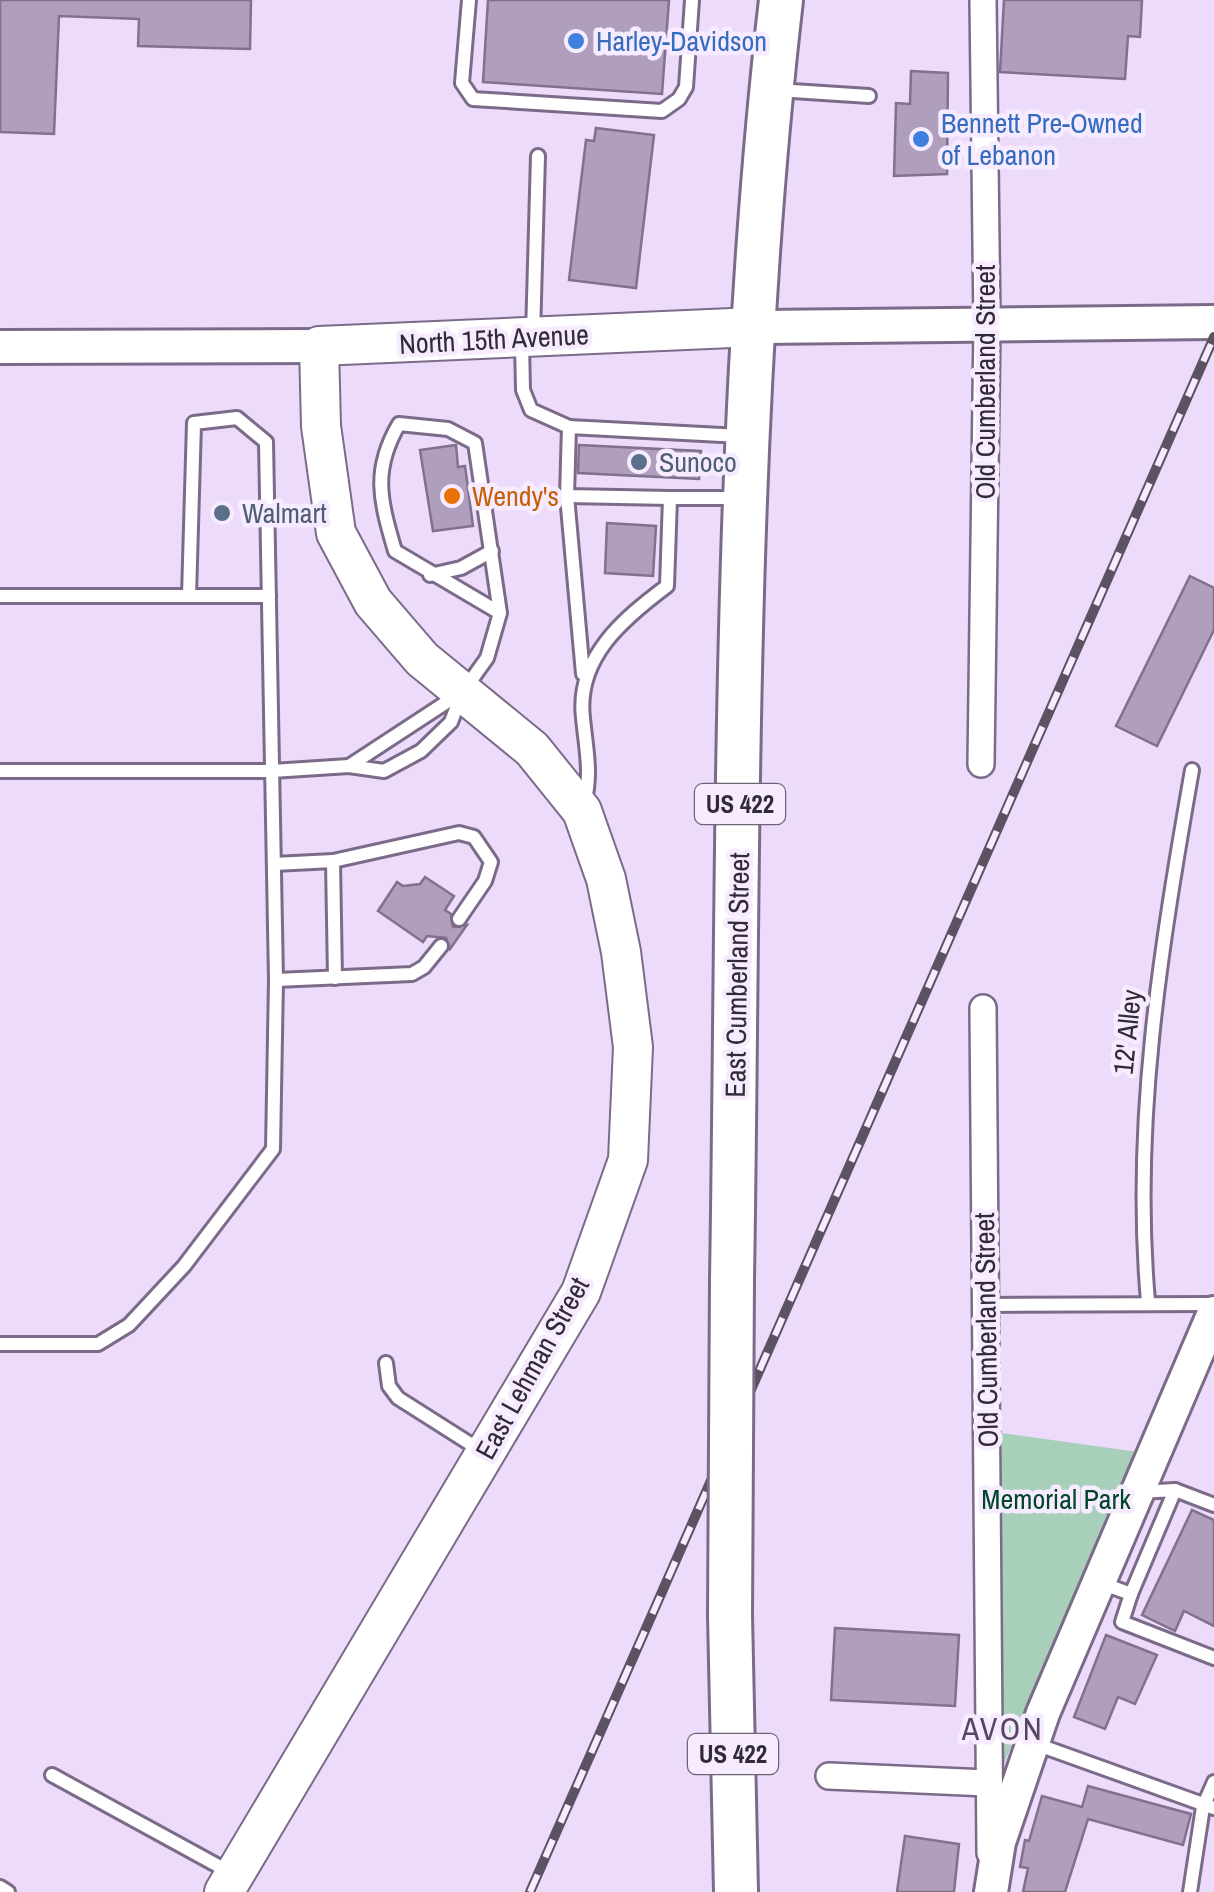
<svg xmlns="http://www.w3.org/2000/svg" width="1214" height="1892" font-family="'Archivo Narrow',sans-serif">
<style>
.green{fill:#a7cfb9}
.building{fill:#b09ebd;stroke:#81718d;stroke-width:2.5}
.lines{fill:none;stroke-linecap:round;stroke-linejoin:round}
.service-casing{stroke:#7c6b88;stroke-width:18}
.minor-casing{stroke:#7c6b88;stroke-width:30}
.tertiary-casing{stroke:#7c6b88;stroke-width:38}
.secondary-casing{stroke:#7c6b88;stroke-width:42}
.trunk-casing{stroke:#7c6b88;stroke-width:48}
.service{stroke:#fff;stroke-width:12}
.minor{stroke:#fff;stroke-width:25}
.tertiary{stroke:#fff;stroke-width:32}
.secondary{stroke:#fff;stroke-width:38}
.trunk{stroke:#fff;stroke-width:42}
.rail-casing{stroke:#5b5262;stroke-width:10}
.rail{stroke:#f7ecff;stroke-width:6;stroke-dasharray:19;stroke-linecap:butt}
.trunk-bridge-casing{stroke:#7c6b88;stroke-width:48;stroke-linecap:butt}
.trunk-bridge{stroke:#fff;stroke-width:42}
.shop-dot{fill:#3f7fe0;stroke:#f7ecff;stroke-width:4}
.service-dot{fill:#5c6f8a;stroke:#f7ecff;stroke-width:4}
.food-dot{fill:#e8710a;stroke:#f7ecff;stroke-width:4}
.labels{text-anchor:middle;stroke-width:9;stroke-linejoin:round;paint-order:stroke}
.shield{fill:#f7ecff;stroke:#6d6573;stroke-width:2.5}
.shield-label{font-size:25px;font-weight:bold;fill:#322b37}
.shop-label{font-size:28px;fill:#366cbe;stroke:#f7ecff;text-anchor:start}
.street-label{font-size:28px;fill:#322b37;stroke:#f7ecff}
.service-label{font-size:28px;fill:#4e5e75;stroke:#f7ecff;text-anchor:start}
.food-label{font-size:28px;fill:#c56008;stroke:#f7ecff;text-anchor:start}
.park-label{font-size:28px;fill:#01452b;stroke:#f7ecff}
.quarter-label{font-size:32px;letter-spacing:2.5px;fill:#564661;stroke:#f7ecff}
</style>
<rect width="100%" height="100%" fill="#eddbfb"/>
<polygon class="green" points="1001,1433 1138,1452 999,1775"/>
<g class="building">
<polygon points="0,0 251,0 250,49 138,46 139,19 59,16 54,134 0,132"/>
<polygon points="488,0 669,0 662,94 483,82"/>
<polygon points="1004,0 1142,0 1140,37 1128,36 1125,79 1000,72"/>
<polygon points="911,71 948,73 947,174 894,176 896,103 910,104"/>
<polygon points="596,128 654,135 636,288 569,280 586,140 594,141"/>
<polygon points="456,445 458,467 465,466 473,526 433,531 420,450"/>
<polygon points="579,445 701,451 699,479 578,473"/>
<polygon points="607,523 656,526 653,576 605,573"/>
<polygon points="1190,576 1214,588 1214,630 1157,746 1116,726"/>
<polygon points="425,877 454,896 445,910 451,914 453,927 467,925 450,949 446,938 427,936 423,942 378,911 397,882 403,886 420,884"/>
<polygon points="1192,1510 1214,1520 1214,1626 1184,1611 1175,1631 1142,1615"/>
<polygon points="835,1628 959,1635 955,1706 831,1700"/>
<polygon points="1106,1635 1157,1655 1135,1704 1118,1697 1105,1729 1074,1717"/>
<polygon points="1088,1786 1191,1814 1183,1845 1088,1819 1065,1892 1023,1892 1028,1868 1020,1867 1025,1840 1029,1841 1042,1796 1082,1807"/>
<polygon points="905,1836 959,1844 954,1892 897,1892"/>
</g>
<g class="lines">
<defs>
<g id="service">
<polyline points="469,0 462,83 473,99 662,111 679,99 686,87 692,0"/>
<polyline points="777,90 869,96"/>
<polyline points="533,335 538,156"/>
<polyline points="522,343 523,390 531,410 569,427 567,496 670,498"/>
<polyline points="569,427 741,436"/>
<polyline points="567,496 583,674"/>
<polyline points="430,575 461,568 492,551"/>
<polyline points="0,596 269,596"/>
<polyline points="349,766 459,694"/>
<path d="M0,771h272l77,-5 35,5 37,-20 30,-29 11,-29 25,-35 13,-45 -25,-170 -27,-14 -49,-5c-27,46 -19,76 -4,127l105,62"/>
<path d="M584,804c8,-30 2,-55 -1,-86 -7,-60 40,-99 84,-132l3,-88h67"/>
<polyline points="333,861 335,978"/>
<polyline points="274,864 333,861 459,833 474,837 491,862 485,881 459,919"/>
<polyline points="276,980 412,974 424,967 441,946"/>
<path d="M1148,1301c-16,-179 13,-354 44,-531"/>
<polyline points="986,1305 1214,1304"/>
<polyline points="0,1344 98,1344 129,1325 184,1266 273,1149 276,980 266,442 237,418 194,423 189,596"/>
<polyline points="386,1363 389,1386 398,1398 483,1452"/>
<polyline points="1175,1490 1214,1505"/>
<polyline points="1101,1583 1131,1594 1175,1490 1139,1492"/>
<polyline points="1131,1594 1122,1622 1214,1658"/>
<polyline points="1033,1743 1214,1808"/>
<polyline points="52,1775 233,1874"/>
<polyline points="0,1887 8,1892"/>
<polyline points="1190,1892 1203,1807 1214,1782"/>
</g>
<g id="minor">
<polyline points="981,764 987,324 983,0"/>
<polyline points="983,1008 990,1853"/>
<polyline points="829,1776 987,1783"/>
</g>
<g id="tertiary">
<polyline points="755,327 1214,322"/>
<polyline points="0,347 319,346"/>
<polyline points="991,1892 999,1842 1043,1713 1214,1313"/>
</g>
<polyline id="secondary" points="224,1892 581,1292 628,1160 633,1047 621,952 606,879 582,811 532,749 422,659 373,602 336,533 321,426 319,346 755,327"/>
<g id="trunk">
<path d="M732,1280c7,-426 0,-856 49,-1280"/>
<polyline points="730,1615 736,1892"/>
</g>
</defs>
<use href="#service" class="service-casing"/>
<use href="#minor" class="minor-casing"/>
<use href="#tertiary" class="tertiary-casing"/>
<use href="#secondary" class="secondary-casing"/>
<use href="#trunk" class="trunk-casing"/>
<use href="#service" class="service"/>
<use href="#minor" class="minor"/>
<use href="#tertiary" class="tertiary"/>
<use href="#secondary" class="secondary"/>
<use href="#trunk" class="trunk"/>
<defs>
<polyline id="rail" points="530,1892 1214,337"/>
</defs>
<use href="#rail" class="rail-casing"/>
<use href="#rail" class="rail"/>
<defs>
<polyline id="trunk-bridge" points="730,1615 732,1280"/>
</defs>
<use href="#trunk-bridge" class="trunk-bridge-casing"/>
<use href="#trunk-bridge" class="trunk-bridge"/>
</g>
<g class="shop-dot">
<circle cx="576" cy="41" r="10"/>
<circle cx="921" cy="139" r="10"/>
</g>
<g class="service-dot">
<circle cx="639" cy="462" r="10"/>
<circle cx="222" cy="513" r="10"/>
</g>
<circle class="food-dot" cx="452" cy="496" r="10"/>
<g class="labels">
<g class="shield">
<rect x="695" y="784" width="90" height="40" rx="8"/>
<rect x="688" y="1734" width="90" height="40" rx="8"/>
</g>
<g class="shield-label">
<text x="740" y="813">US 422</text>
<text x="733" y="1763">US 422</text>
</g>
<g class="shop-label">
<text x="596" y="51">Harley-Davidson</text>
<text x="941" y="133">Bennett Pre-Owned<tspan x="941" dy="32">of Lebanon</tspan></text>
</g>
<g class="street-label">
<text transform="translate(494 339) rotate(-3)" y="10">North 15th Avenue</text>
<text transform="translate(985 382) rotate(-90)" y="10">Old Cumberland Street</text>
<text transform="translate(737 975) rotate(-89)" y="10">East Cumberland Street</text>
<text transform="translate(1127 1032) rotate(-84)" y="10">12' Alley</text>
<text transform="translate(986 1330) rotate(-91)" y="10">Old Cumberland Street</text>
<text transform="translate(532 1368) rotate(-61)" y="10">East Lehman Street</text>
</g>
<g class="service-label">
<text x="659" y="472">Sunoco</text>
<text x="242" y="523">Walmart</text>
</g>
<g class="food-label">
<text x="472" y="506">Wendy's</text>
</g>
<g class="park-label">
<text x="1056" y="1509">Memorial Park</text>
</g>
<g class="quarter-label">
<text x="1003" y="1740">AVON</text>
</g>
</g>
</svg>
